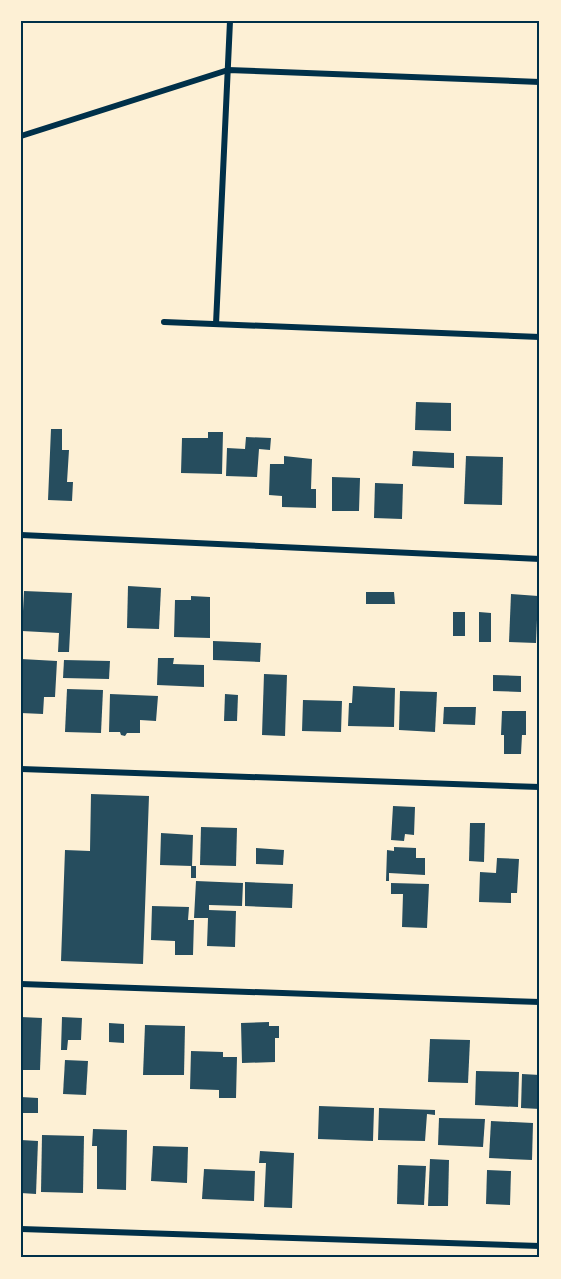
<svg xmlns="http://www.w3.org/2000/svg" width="561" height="1279" font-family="'Fira Sans Condensed',sans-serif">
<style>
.building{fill:#264d5e}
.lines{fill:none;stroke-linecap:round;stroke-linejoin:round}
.minor{stroke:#003049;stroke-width:6}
.neatline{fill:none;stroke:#003049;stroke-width:2}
</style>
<rect width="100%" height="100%" fill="#fdf0d5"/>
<g class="building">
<polygon points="416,402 451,403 451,431 415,430"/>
<polygon points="51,429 62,429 62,450 69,450 67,482 73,482 72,501 48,500"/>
<polygon points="208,432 223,432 222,474 181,473 182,438 208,438"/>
<polygon points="246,437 271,438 270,450 259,449 257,477 226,476 227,448 245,449"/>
<polygon points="413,451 454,453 454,468 412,466"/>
<polygon points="284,456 312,459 311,489 316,489 316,508 282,507 282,496 269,495 270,464 284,464"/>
<polygon points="466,456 503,457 502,505 464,504"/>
<polygon points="332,477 360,478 359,511 332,511"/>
<polygon points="375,483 403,484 402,519 374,518"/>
<polygon points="128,586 161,588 159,629 127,628"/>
<polygon points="24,591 72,593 69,652 58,652 59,633 22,631"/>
<polygon points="366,592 394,592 395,604 366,604"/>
<polygon points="511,594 538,596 536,643 509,642"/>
<polygon points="191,596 210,597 210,638 174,637 175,600 191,600"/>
<rect x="453" y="612" width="12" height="24"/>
<polygon points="479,612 491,613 491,642 479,642"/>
<polygon points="213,641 261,643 260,662 213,660"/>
<polygon points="158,658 174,658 173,664 204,665 204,687 157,685"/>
<polygon points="21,659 57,661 55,697 44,697 43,714 21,713"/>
<polygon points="64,660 110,661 109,679 63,678"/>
<polygon points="264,674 287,675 285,736 262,735"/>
<polygon points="493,675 521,676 521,692 493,691"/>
<polygon points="353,686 395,688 394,727 348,726 349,703 352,703"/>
<polygon points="67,689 103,690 101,733 65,732"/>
<polygon points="400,691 437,692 435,732 399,730"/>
<polygon points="110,694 158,696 156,721 140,720 140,733 127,733 125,736 121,735 120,732 109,732"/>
<polygon points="225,694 238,695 237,721 224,721"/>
<polygon points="303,700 342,701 341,732 302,731"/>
<polygon points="444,707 476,707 475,725 443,724"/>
<polygon points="502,711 526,711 526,735 522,735 521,754 504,754 504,735 501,735"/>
<polygon points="91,794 149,796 143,964 61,961 65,850 90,851"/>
<polygon points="393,806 415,807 414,835 405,834 404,841 391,840"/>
<polygon points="470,823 485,823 484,862 469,861"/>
<polygon points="201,827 237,828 236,866 200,865"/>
<polygon points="161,833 193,835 192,866 160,865"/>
<polygon points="394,847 416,848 416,858 425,858 425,875 389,873 389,881 386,881 387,850 394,851"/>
<polygon points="256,848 284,850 283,865 256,864"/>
<polygon points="497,858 519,859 517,893 511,893 511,903 479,902 480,872 496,873"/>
<rect x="191" y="866" width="5" height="12"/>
<polygon points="196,881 243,883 242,906 209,905 209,910 236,911 235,947 207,946 208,918 194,918"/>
<polygon points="245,882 293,884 292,908 245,906"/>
<polygon points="391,883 429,884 427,928 402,927 403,894 391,894"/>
<polygon points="152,906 189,907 188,920 194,920 193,955 175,955 175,941 151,940"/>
<polygon points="21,1017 42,1018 40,1070 21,1070"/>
<polygon points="62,1017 82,1018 81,1040 68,1040 67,1050 61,1050"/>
<polygon points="269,1022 269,1026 279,1026 279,1038 275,1038 275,1062 242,1063 241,1023"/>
<polygon points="109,1023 124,1024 124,1043 109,1042"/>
<polygon points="145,1025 185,1026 184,1075 143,1075"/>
<polygon points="430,1039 470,1040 468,1083 428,1082"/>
<polygon points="191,1051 223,1052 223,1057 237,1057 236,1098 219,1098 219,1090 190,1089"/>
<polygon points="65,1060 88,1061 86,1095 63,1094"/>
<polygon points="476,1071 519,1072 518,1107 475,1105"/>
<polygon points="522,1074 540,1075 540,1109 521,1108"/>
<polygon points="21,1097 38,1098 38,1113 21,1113"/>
<polygon points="319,1106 374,1108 373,1141 318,1139"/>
<polygon points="379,1108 435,1110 435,1115 427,1114 425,1141 378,1140"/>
<polygon points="439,1118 485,1119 483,1147 438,1145"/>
<polygon points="491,1121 533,1123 532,1160 489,1158"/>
<polygon points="93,1129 127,1130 126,1190 97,1189 97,1146 92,1146"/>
<polygon points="42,1135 84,1136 83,1193 41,1192"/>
<polygon points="21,1140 38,1141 36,1194 21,1193"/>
<polygon points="153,1146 188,1147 187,1183 151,1181"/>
<polygon points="260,1151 294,1153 292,1208 264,1207 266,1163 259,1163"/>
<polygon points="430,1159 449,1160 448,1206 428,1206"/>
<polygon points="398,1165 426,1166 424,1205 397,1204"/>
<polygon points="204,1169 255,1171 254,1201 202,1199"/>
<polygon points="487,1170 511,1171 510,1205 486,1204"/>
</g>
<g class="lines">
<g class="minor">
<polyline points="21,136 228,70 540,82"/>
<polyline points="164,322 540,337"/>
<polyline points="216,324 230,21"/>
<polyline points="21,535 540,559"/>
<polyline points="21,769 540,787"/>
<polyline points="21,984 540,1002"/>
<polyline points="21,1229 540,1246"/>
</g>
</g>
<rect width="561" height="1279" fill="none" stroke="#fdf0d5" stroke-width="45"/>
<rect x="22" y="22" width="516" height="1234" class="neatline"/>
</svg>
